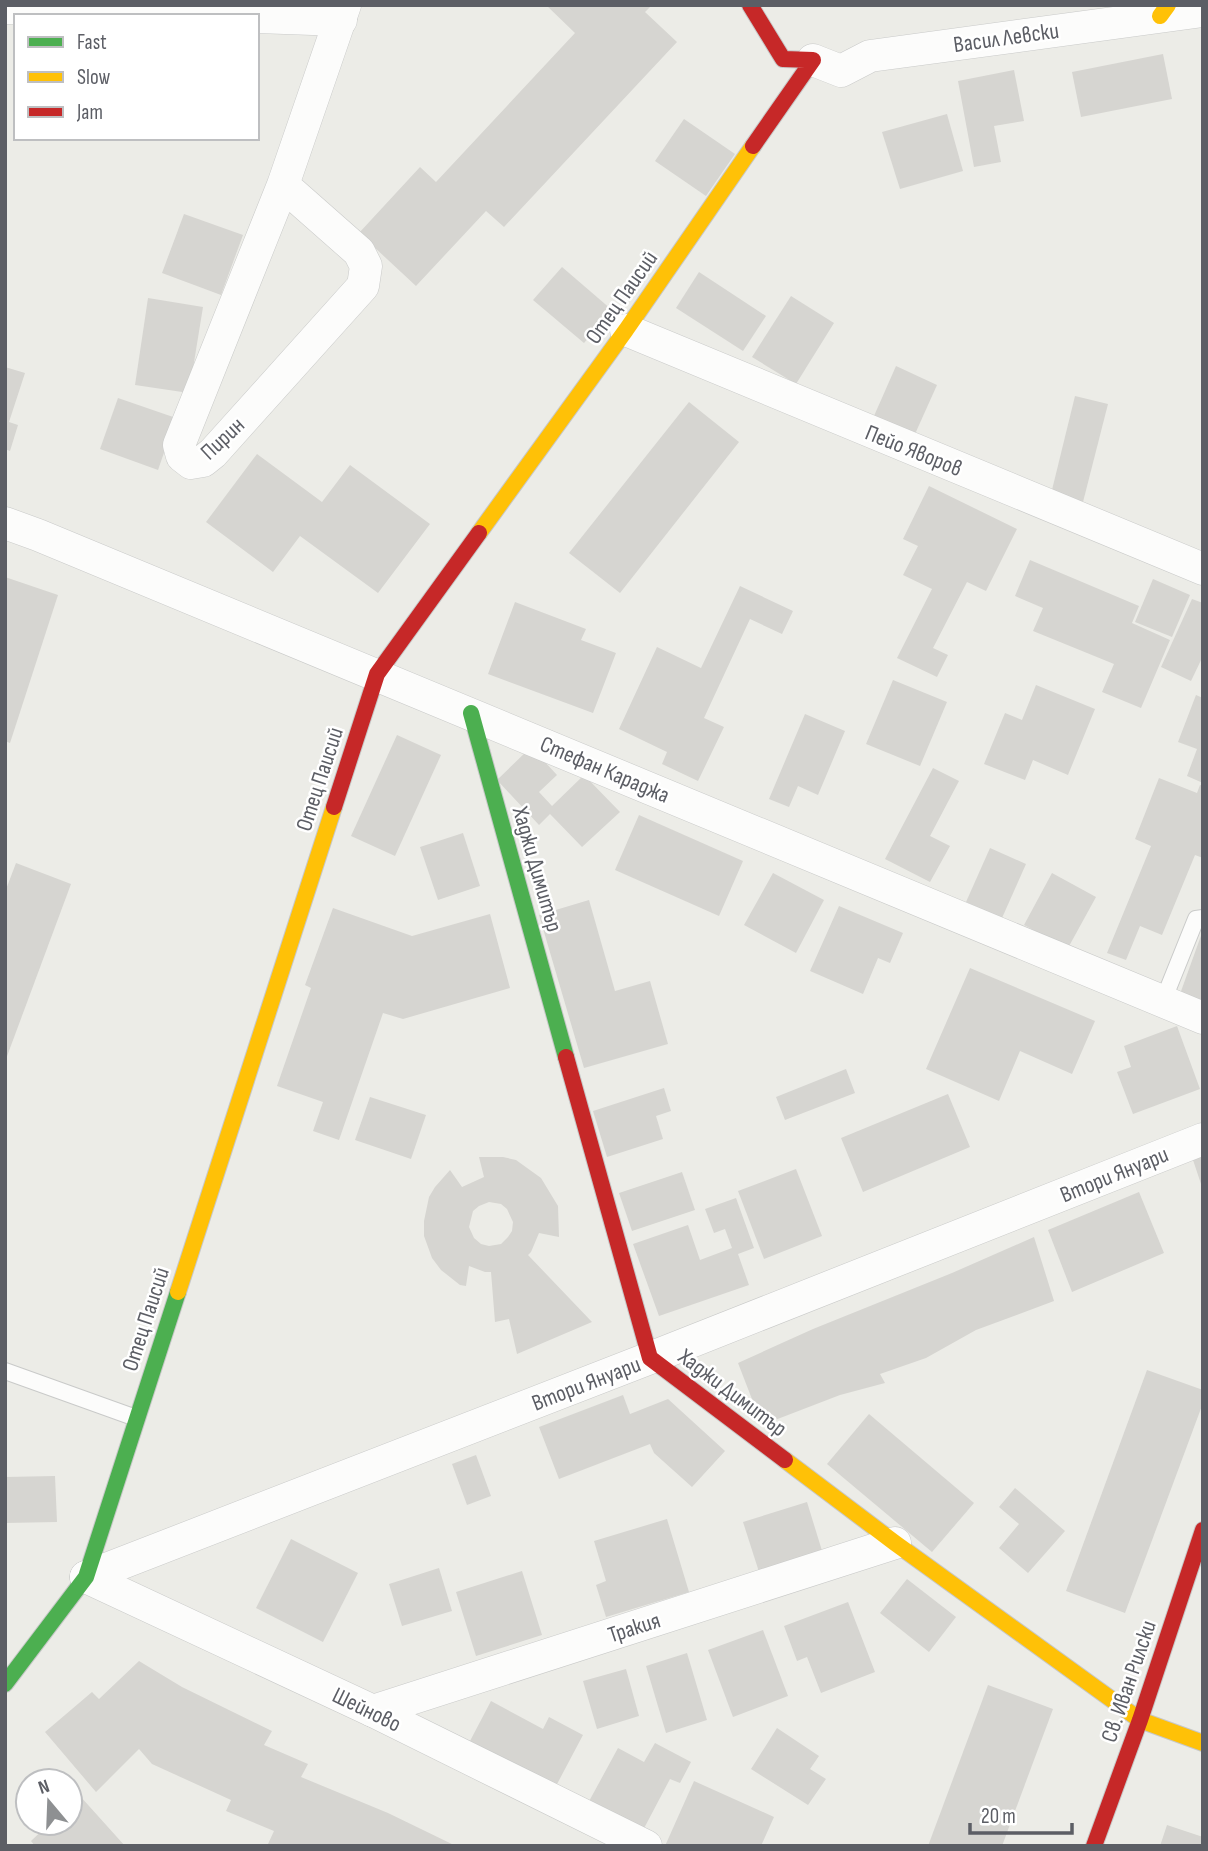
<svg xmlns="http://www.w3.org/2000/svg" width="1208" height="1851" font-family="'Sofia Sans Condensed',sans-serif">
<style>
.building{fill:#d6d5d1;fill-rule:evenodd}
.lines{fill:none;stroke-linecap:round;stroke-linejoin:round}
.lane-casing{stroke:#c9cac9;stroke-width:18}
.street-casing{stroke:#c9cac9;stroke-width:33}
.fast-casing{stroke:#c7c8c8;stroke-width:18}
.slow-casing{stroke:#c7c8c8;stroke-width:18}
.jam-casing{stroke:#c7c8c8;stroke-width:18}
.lane{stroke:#fcfcfb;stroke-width:16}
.street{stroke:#fcfcfb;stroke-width:32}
.fast{stroke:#4caf50;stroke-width:16}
.slow{stroke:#ffc107;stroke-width:16}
.jam{stroke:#c62828;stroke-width:16}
.labels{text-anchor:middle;stroke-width:5;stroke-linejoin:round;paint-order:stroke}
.street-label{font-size:23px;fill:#5c5e65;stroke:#fff}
</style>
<rect width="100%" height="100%" fill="#ecece7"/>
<g class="building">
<polygon points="546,5 652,5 645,12 677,42 504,227 486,211 416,286 359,233 420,167 436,182 575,33"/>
<polygon points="1163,54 1172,99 1081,117 1072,72"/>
<polygon points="1014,70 1024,121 994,126 1001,162 974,167 958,81"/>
<polygon points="947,114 963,171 900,189 882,132"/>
<polygon points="684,119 735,154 706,196 655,161"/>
<polygon points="184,214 243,235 221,295 162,273"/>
<polygon points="562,267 612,310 584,343 533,300"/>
<polygon points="699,272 766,316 743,351 676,308"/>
<polygon points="791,296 834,323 796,384 752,357"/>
<polygon points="148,298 203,307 189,393 135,385"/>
<polygon points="896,366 937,385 915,434 874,416"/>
<polygon points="5,367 25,373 9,422 18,425 10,451 5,449"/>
<polygon points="1075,396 1108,404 1083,502 1051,494"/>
<polygon points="118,398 176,418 158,470 100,449"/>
<polygon points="689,402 739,442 620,593 569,553"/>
<polygon points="257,454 322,502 350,465 430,524 378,593 300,536 273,572 206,522"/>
<polygon points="929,486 1017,529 986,591 967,582 933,648 948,655 937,677 897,658 932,589 903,575 918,546 903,539"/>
<polygon points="1030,560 1139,606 1132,623 1170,640 1141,708 1102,692 1114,664 1033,631 1043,608 1015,596"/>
<polygon points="5,577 58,595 10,743 5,741"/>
<polygon points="1153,579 1190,595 1172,637 1135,622"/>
<polygon points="740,586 793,611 782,634 750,619 704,718 724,727 698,781 662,764 667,752 619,729 657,647 701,668"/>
<polygon points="1192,599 1203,603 1203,656 1191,681 1161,667"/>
<polygon points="515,602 586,629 581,640 616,653 593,713 488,674"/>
<polygon points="893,680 947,702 920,766 866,744"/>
<polygon points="1036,685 1095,709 1068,775 1033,760 1025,780 984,764 1005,713 1022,720"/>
<polygon points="1196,695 1203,698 1203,783 1187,776 1197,749 1178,742"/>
<polygon points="805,714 845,731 818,795 798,786 789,807 769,799"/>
<polygon points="397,735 441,755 395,856 351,836"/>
<polygon points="531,747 557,775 539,792 552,806 584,775 620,812 582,847 550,814 539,825 497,780"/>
<polygon points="933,768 959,781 930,836 950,846 930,882 885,859"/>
<polygon points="1159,778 1197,793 1200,785 1203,786 1203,858 1195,855 1162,935 1140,926 1126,960 1107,953 1151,846 1135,839"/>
<polygon points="639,815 743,861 719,916 615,870"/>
<polygon points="463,833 480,886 438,900 420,847"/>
<polygon points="990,848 1026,864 1002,918 966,902"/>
<polygon points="16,863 71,884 6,1059 5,892"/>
<polygon points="773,873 824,900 796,953 744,925"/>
<polygon points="1052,873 1096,897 1068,948 1024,925"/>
<polygon points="589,900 615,991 650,981 668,1044 584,1068 539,915"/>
<polygon points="839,906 903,933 890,963 878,958 863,994 810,971"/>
<polygon points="333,908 412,936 490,914 510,988 403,1019 383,1013 339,1140 313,1131 323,1102 277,1086 311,988 305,985"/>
<polygon points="1203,930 1203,1002 1180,994"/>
<polygon points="970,968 1095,1021 1072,1074 1020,1051 999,1101 926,1069"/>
<polygon points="1177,1026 1200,1089 1133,1114 1117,1072 1131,1067 1124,1046"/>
<polygon points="846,1069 855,1093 785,1120 776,1097"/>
<polygon points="664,1088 671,1111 656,1116 663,1139 607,1157 593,1111"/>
<polygon points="948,1094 970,1147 863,1192 841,1138"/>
<polygon points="370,1097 426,1115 411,1159 355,1140"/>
<polygon points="1203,1149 1203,1187 1202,1187 1191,1154"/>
<path d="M479,1157h24l13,3 25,18 17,28 1,31 -20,-4 -8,19 -3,3 64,67 -75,32 -8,-35 -14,3 -4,-50h-6l-16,-6 -3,20 -6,-1 -19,-15 -9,-12 -8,-22v-15l5,-24 6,-10 15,-17 12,17 22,-10zM489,1202l12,2 6,5 6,13 -1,9 -4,6 -7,7 -12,2 -8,-2 -7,-6 -5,-11 4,-16 6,-5z"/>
<polygon points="796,1169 822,1236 764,1259 738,1191"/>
<polygon points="682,1172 695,1210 632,1231 619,1193"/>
<polygon points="1139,1192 1164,1253 1072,1292 1048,1230"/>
<polygon points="736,1198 754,1248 738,1254 749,1285 659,1316 633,1244 688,1225 700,1260 732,1248 725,1229 714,1233 705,1209"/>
<polygon points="1034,1237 1054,1301 976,1330 926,1358 880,1374 885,1383 840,1395 762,1425 738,1363 813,1329 952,1273"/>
<polygon points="1147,1370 1203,1390 1203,1403 1125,1613 1066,1591"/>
<polygon points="623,1395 630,1414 668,1399 725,1451 692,1487 654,1453 650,1444 559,1479 539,1427"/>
<polygon points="869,1414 974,1503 932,1552 827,1464"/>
<polygon points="476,1455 491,1496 467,1505 452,1464"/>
<polygon points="55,1476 57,1522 5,1523 5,1477"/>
<polygon points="1015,1488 1065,1531 1028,1573 999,1548 1019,1524 999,1507"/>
<polygon points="807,1502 823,1554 760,1575 743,1522"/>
<polygon points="667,1519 689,1592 606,1617 596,1585 606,1581 594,1541"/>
<polygon points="291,1539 358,1573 323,1642 256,1608"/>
<polygon points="439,1568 452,1611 402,1626 389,1584"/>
<polygon points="522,1571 542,1635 476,1656 456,1592"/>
<polygon points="907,1579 956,1617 929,1652 880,1613"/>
<polygon points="848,1602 875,1672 821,1693 807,1657 797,1661 784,1626"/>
<polygon points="763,1630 788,1696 733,1717 708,1650"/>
<polygon points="687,1653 707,1720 666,1733 646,1666"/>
<polygon points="139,1661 182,1687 272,1731 264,1745 308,1764 301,1777 388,1813 456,1846 272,1846 268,1844 274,1831 226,1811 231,1800 152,1764 139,1749 96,1792 45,1732 92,1692 99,1699"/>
<polygon points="626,1669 639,1716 597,1729 583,1681"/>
<polygon points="988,1685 1053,1709 1002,1846 928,1846"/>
<polygon points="491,1701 543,1729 549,1717 583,1735 556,1786 470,1741"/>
<polygon points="777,1728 819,1756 810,1769 826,1779 808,1805 751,1769"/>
<polygon points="655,1743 691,1762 680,1783 670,1779 641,1834 587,1805 618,1748 644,1762"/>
<polygon points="694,1781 774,1817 761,1846 665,1846"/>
<polygon points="80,1796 125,1846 35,1846 31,1841 50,1823 70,1823 70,1805"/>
<polygon points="1167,1825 1203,1837 1203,1846 1160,1846"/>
</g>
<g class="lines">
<defs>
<g id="lane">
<polyline points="1163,1001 1196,919 1203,918"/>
<polyline points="5,1371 136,1418"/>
</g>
<g id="street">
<polyline points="5,8 234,16"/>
<polyline points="257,17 341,20"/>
<polyline points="813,60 841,71 870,56 1203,11"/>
<polyline points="283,185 359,252 366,266 363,286 213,453 203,461 191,463 182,456 179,445 283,185 345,5"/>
<polyline points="626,330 1203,569"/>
<polyline points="5,523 38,535 1203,1018"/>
<polyline points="86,1577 650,1358 1203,1139"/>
<polyline points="86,1577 373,1711 646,1846"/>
<polyline points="373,1711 895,1543"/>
</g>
<g id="fast">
<polyline points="471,713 566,1057"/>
<polyline points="5,1684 86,1577 178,1292"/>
</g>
<g id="slow">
<polyline points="1160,16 1168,5"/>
<polyline points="479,533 626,330 753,146"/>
<polyline points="178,1292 334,807"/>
<polyline points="785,1460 895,1543 1140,1720 1203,1743"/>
</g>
<g id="jam">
<polyline points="750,5 783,59 813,60 753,146"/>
<polyline points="334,807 377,674 479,533"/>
<polyline points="566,1057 650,1358 785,1460"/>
<polyline points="1094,1846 1140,1720 1203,1530"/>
</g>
</defs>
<use href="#lane" class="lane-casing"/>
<use href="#street" class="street-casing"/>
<use href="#fast" class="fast-casing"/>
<use href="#slow" class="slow-casing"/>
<use href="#jam" class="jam-casing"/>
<use href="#lane" class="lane"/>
<use href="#street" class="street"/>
<use href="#fast" class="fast"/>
<use href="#slow" class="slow"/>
<use href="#jam" class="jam"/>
</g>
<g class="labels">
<g class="street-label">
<text transform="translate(1006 37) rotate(-8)" y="8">Васил Левски</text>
<text transform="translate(621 297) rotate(-55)" y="8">Отец Паисий</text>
<text transform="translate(222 438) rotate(-43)" y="8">Пирин</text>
<text transform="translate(914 450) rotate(22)" y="8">Пейо Яворов</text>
<text transform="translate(605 769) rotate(23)" y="8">Стефан Караджа</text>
<text transform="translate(319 779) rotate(-72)" y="8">Отец Паисий</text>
<text transform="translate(538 869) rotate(74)" y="8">Хаджи Димитър</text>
<text transform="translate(1114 1174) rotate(-22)" y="8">Втори Януари</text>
<text transform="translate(145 1319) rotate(-72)" y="8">Отец Паисий</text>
<text transform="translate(586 1383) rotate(-21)" y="8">Втори Януари</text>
<text transform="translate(733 1392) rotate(37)" y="8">Хаджи Димитър</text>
<text transform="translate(634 1627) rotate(-18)" y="8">Тракия</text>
<text transform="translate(1128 1681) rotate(-71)" y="8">Св. Иван Рилски</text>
<text transform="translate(367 1709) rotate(26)" y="8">Шейново</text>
</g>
</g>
<rect width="1208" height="1851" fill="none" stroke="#5c5e65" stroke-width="14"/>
<rect x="14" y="14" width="245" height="126" fill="#ffffff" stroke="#bebfc1" stroke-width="2"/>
<rect x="28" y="37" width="35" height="10" fill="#4caf50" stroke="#bebfc1" stroke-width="2"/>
<text x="77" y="49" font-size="21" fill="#5c5e65">Fast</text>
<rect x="28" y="72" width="35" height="10" fill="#ffc107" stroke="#bebfc1" stroke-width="2"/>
<text x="77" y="84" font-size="21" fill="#5c5e65">Slow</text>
<rect x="28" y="107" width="35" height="10" fill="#c62828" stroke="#bebfc1" stroke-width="2"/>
<text x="77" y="119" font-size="21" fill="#5c5e65">Jam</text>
<g transform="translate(49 1802) rotate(341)"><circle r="33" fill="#ffffff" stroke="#bebfc1" stroke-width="2"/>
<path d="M0-5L12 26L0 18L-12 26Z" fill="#8e9092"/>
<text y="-10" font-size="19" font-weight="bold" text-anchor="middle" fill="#5c5e65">N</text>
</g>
<path d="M970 1823v10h102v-10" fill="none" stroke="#5c5e65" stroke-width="3.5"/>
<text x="981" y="1823" font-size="21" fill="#5c5e65" stroke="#ffffff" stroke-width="5" paint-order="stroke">20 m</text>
</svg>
